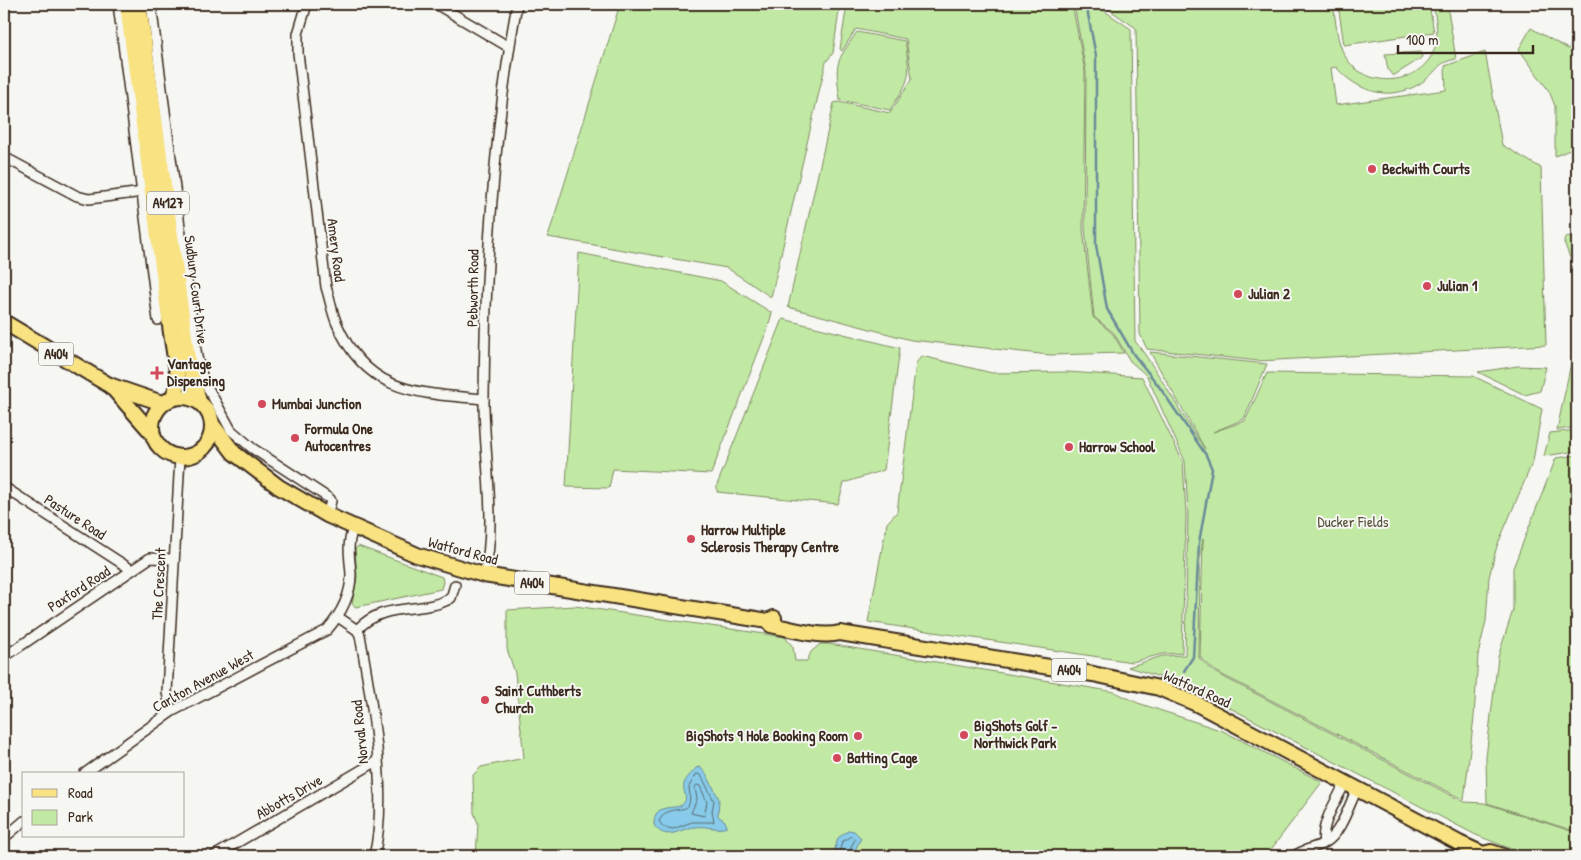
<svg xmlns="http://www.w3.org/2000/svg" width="1581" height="860" font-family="'Patrick Hand',sans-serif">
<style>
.green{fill:#c1e9a4;stroke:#7e8a61}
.water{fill:#87cae9;stroke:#698a98}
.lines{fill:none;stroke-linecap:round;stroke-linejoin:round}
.shore{stroke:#596a6f;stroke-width:1}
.stream{stroke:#698a98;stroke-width:2.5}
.minor-casing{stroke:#3b2a1e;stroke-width:12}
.primary-casing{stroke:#3b2a1e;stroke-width:18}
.minor{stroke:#f6f6f2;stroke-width:9}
.primary{stroke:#f8e281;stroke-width:14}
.poi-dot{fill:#d1495b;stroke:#f6f6f2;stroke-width:2}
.labels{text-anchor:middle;stroke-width:4;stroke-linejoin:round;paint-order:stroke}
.shield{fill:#f6f6f2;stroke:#73675e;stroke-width:1}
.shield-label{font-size:14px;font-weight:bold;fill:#3b2a1e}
.poi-label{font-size:15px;font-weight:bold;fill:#3b2a1e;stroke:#f6f6f2;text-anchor:start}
.street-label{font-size:15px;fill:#3b2a1e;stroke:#f6f6f2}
.park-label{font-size:15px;fill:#565039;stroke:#f6f6f2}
</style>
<rect width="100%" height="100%" fill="#f6f6f2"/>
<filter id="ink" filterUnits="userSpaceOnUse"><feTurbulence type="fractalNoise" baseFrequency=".02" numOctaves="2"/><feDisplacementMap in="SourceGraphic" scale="10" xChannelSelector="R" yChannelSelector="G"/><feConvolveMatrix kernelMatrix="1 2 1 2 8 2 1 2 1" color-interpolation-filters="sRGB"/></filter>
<g filter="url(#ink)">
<g class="green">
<polygon points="620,4 840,4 833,53 826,62 771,297 727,268 548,237"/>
<polygon points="847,4 1072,4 1085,71 1083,229 1093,317 1113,334 1124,353 1050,355 911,340 788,307 834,103 839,102 890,113 912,79 906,39 856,29 842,51 840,49"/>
<path d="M1074,4h20l37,25 4,312c26,34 45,72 70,108l-55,-97 117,12 -23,55 -31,13 32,-11 22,-48 206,3 69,33 -9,52 -36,85 -8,31 -3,44 -8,34 -4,62 -10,83 -249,-129 -15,-14 3,-118 -3,21 -1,98 15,14 250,130 20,1 93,30v23h-48l-53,-21 -277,-143 -26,-11 -45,-14 34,-11 23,-1 3,-143 -3,-51 -38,-85 -17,-15 -16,-28 -20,-16 -9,-89 1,-156z"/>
<path d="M1101,4h232c3,16 3,37 12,52 19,33 71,31 88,-3 7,-16 3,-33 0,-49h14l9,55c-20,4 -16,10 -31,21 -30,23 -66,14 -89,-13l-5,1 5,37 110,-15 -1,-24 40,-14 17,93 39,23 5,177 -287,16 -112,-12 -7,-15 -4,-306z"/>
<polygon points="1338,4 1429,4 1434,32 1344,45"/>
<polygon points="1531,28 1568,49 1577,42 1577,147 1555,156 1555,106 1549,91 1519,49"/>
<path d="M857,32l48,9c6,39 6,36 -15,69l-50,-10c-5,-39 -5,-36 17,-68z"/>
<polygon points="1421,52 1423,57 1393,76 1388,70 1385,54"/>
<polygon points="1573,236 1577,245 1577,276 1564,242 1565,237"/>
<polygon points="579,253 721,281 772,313 767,330 711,474 613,469 609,488 566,487"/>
<polygon points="783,319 900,348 884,470 844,483 838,504 717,492 717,485"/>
<polygon points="1577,334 1577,427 1557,430"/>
<polygon points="922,356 992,373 1067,372 1142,377 1183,462 1186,514 1182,653 1162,654 1132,662 868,622 887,523 897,512 916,363"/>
<polygon points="1518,366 1546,367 1540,391 1525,395 1478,372"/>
<polygon points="1577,430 1577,451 1544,456 1550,433"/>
<polygon points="1577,455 1577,832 1487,803 1486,757 1498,657 1513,610 1513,568 1556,458"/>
<polygon points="358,546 442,577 443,582 441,589 356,607 352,604 357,577 355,549"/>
<polygon points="575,606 785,637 793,647 795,661 807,661 811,652 820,644 829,644 1115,692 1138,703 1223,731 1322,782 1266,856 476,856 478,823 474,813 473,775 481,767 524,758 515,673 507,649 507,610"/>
</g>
<g class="water">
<path d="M700,767l7,8 12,24 -1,17 7,5 2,6c-10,4 -22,-2 -32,0 -15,1 -29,16 -41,-2 -1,-24 22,-14 29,-21 6,-6 -1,-13 1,-20 2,-6 8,-11 12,-16z"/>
<polygon points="849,830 854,831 861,838 856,848 857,856 833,856 838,838"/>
</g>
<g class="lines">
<g class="shore">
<path d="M697,774l4,1 13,26 -2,10 2,11h-22l-19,7 -10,-2 -4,-6 5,-7c18,-11 29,5 25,-27z"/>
<polygon points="697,785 700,786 707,802 704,816 691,813 697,799 695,788"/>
<polyline points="838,856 842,842 851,836 855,839 851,847 852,856"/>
</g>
<polyline class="stream" points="1086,4 1096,56 1096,245 1107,309 1134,355 1158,385 1206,455 1212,469 1199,543 1193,657 1184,671"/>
<defs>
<g id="minor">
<polyline points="118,4 158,320"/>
<polyline points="151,4 197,357 203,379 231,430 252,448 330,499 331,501 327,515"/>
<path d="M307,4l-9,30v19l28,234c4,12 6,26 11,37 30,70 81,69 147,75"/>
<polyline points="436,4 509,47"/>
<polyline points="4,157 77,196 89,199 143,192"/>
<polyline points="4,487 132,570"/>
<path d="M484,575c14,-50 -1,-125 0,-178 1,-133 9,-263 33,-393"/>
<path d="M338,617l19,13 3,5c11,62 29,160 14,221"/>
<path d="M357,630c27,-30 65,-15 94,-32l4,-13"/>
<polyline points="4,657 150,558 173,559"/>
<polyline points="171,712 167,692 180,457"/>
<path d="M84,774l87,-62 156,-82c14,-16 24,-34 24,-56 -1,-16 -5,-32 3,-46"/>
<polyline points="4,838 24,821"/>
<path d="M1324,843c-4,-19 13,-43 21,-60"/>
<polyline points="214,856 377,761"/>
<path d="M1294,856c10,-7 22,-8 32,-14 15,-9 23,-37 31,-53"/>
</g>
<g id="primary">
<polyline points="127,4 171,333 179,383 172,398"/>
<polyline points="139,4 188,359 199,401"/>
<polyline points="4,322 109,385 162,403"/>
<polyline points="110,385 152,433"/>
<circle cx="182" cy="427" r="30"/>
<polyline points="212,424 234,453 279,487 327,515 417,555 484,575 768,621 774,618"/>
<path d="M768,621l3,4c21,4 49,13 69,8l253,41 66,14 38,16 262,139 24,11 8,-2 12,4"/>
</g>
</defs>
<use href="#minor" class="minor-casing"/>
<use href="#primary" class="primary-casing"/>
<use href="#minor" class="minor"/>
<use href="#primary" class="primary"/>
</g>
</g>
<g class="poi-dot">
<circle cx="1372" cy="169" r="5"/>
<circle cx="1427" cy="286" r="5"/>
<circle cx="1238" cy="294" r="5"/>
<path d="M154.5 365.5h5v5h5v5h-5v5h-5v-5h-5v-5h5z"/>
<circle cx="262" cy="404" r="5"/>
<circle cx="295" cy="438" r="5"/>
<circle cx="1069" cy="447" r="5"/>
<circle cx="691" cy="539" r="5"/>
<circle cx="485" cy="700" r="5"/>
<circle cx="964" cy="735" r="5"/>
<circle cx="858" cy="736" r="5"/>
<circle cx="837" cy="758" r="5"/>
</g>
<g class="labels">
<g class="shield">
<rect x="147" y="191.5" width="42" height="23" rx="4"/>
<rect x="38.5" y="342.5" width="35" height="23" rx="4"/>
<rect x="514.5" y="571.5" width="35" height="23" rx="4"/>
<rect x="1051.5" y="658.5" width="35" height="23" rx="4"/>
</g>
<g class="shield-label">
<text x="168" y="208">A4127</text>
<text x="56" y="359">A404</text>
<text x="532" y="588">A404</text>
<text x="1069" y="675">A404</text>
</g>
<g class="poi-label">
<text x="1382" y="174">Beckwith Courts</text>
<text x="1437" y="291">Julian 1</text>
<text x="1248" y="299">Julian 2</text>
<text x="167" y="369">Vantage<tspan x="167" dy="17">Dispensing</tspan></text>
<text x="272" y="409">Mumbai Junction</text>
<text x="305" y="434">Formula One<tspan x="305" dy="17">Autocentres</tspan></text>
<text x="1079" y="452">Harrow School</text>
<text x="701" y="535">Harrow Multiple<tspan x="701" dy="17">Sclerosis Therapy Centre</tspan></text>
<text x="495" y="696">Saint Cuthberts<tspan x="495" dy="17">Church</tspan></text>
<text x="974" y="731">BigShots Golf -<tspan x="974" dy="17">Northwick Park</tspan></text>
<text x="848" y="741" text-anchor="end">BigShots 9 Hole Booking Room</text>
<text x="847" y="763">Batting Cage</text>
</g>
<g class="street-label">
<text transform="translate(336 250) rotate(83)" y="5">Amery Road</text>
<text transform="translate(473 288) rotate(-89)" y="5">Pebworth Road</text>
<text transform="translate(196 290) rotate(83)" y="5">Sudbury Court Drive</text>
<text transform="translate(75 517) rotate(33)" y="5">Pasture Road</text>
<text transform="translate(463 551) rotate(15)" y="5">Watford Road</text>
<text transform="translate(159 584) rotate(-87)" y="5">The Crescent</text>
<text transform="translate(79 589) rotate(-33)" y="5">Paxford Road</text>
<text transform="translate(203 681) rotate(-29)" y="5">Carlton Avenue West</text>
<text transform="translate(1197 689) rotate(24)" y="5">Watford Road</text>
<text transform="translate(360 732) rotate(-96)" y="5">Norval Road</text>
<text transform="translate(289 797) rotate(-30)" y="5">Abbotts Drive</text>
</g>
<g class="park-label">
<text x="1353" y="527">Ducker Fields</text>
</g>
</g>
<rect width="1581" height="860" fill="none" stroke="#f6f6f2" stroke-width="20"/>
<rect x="10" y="10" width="1561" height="840" fill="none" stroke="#3b2a1e" stroke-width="2" filter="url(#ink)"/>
<rect x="22" y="772" width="162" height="65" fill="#f6f6f2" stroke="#aba49d"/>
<rect x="32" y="789" width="25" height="8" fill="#f8e281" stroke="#aba49d"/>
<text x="68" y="798" font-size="15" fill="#3b2a1e">Road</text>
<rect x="32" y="810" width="25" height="15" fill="#c1e9a4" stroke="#aba49d"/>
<text x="68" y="822" font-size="15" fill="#3b2a1e">Park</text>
<path d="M1398 45v8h135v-8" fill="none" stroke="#3b2a1e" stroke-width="2.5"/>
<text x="1406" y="45" font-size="15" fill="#3b2a1e" stroke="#f6f6f2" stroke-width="4" paint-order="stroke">100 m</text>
</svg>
